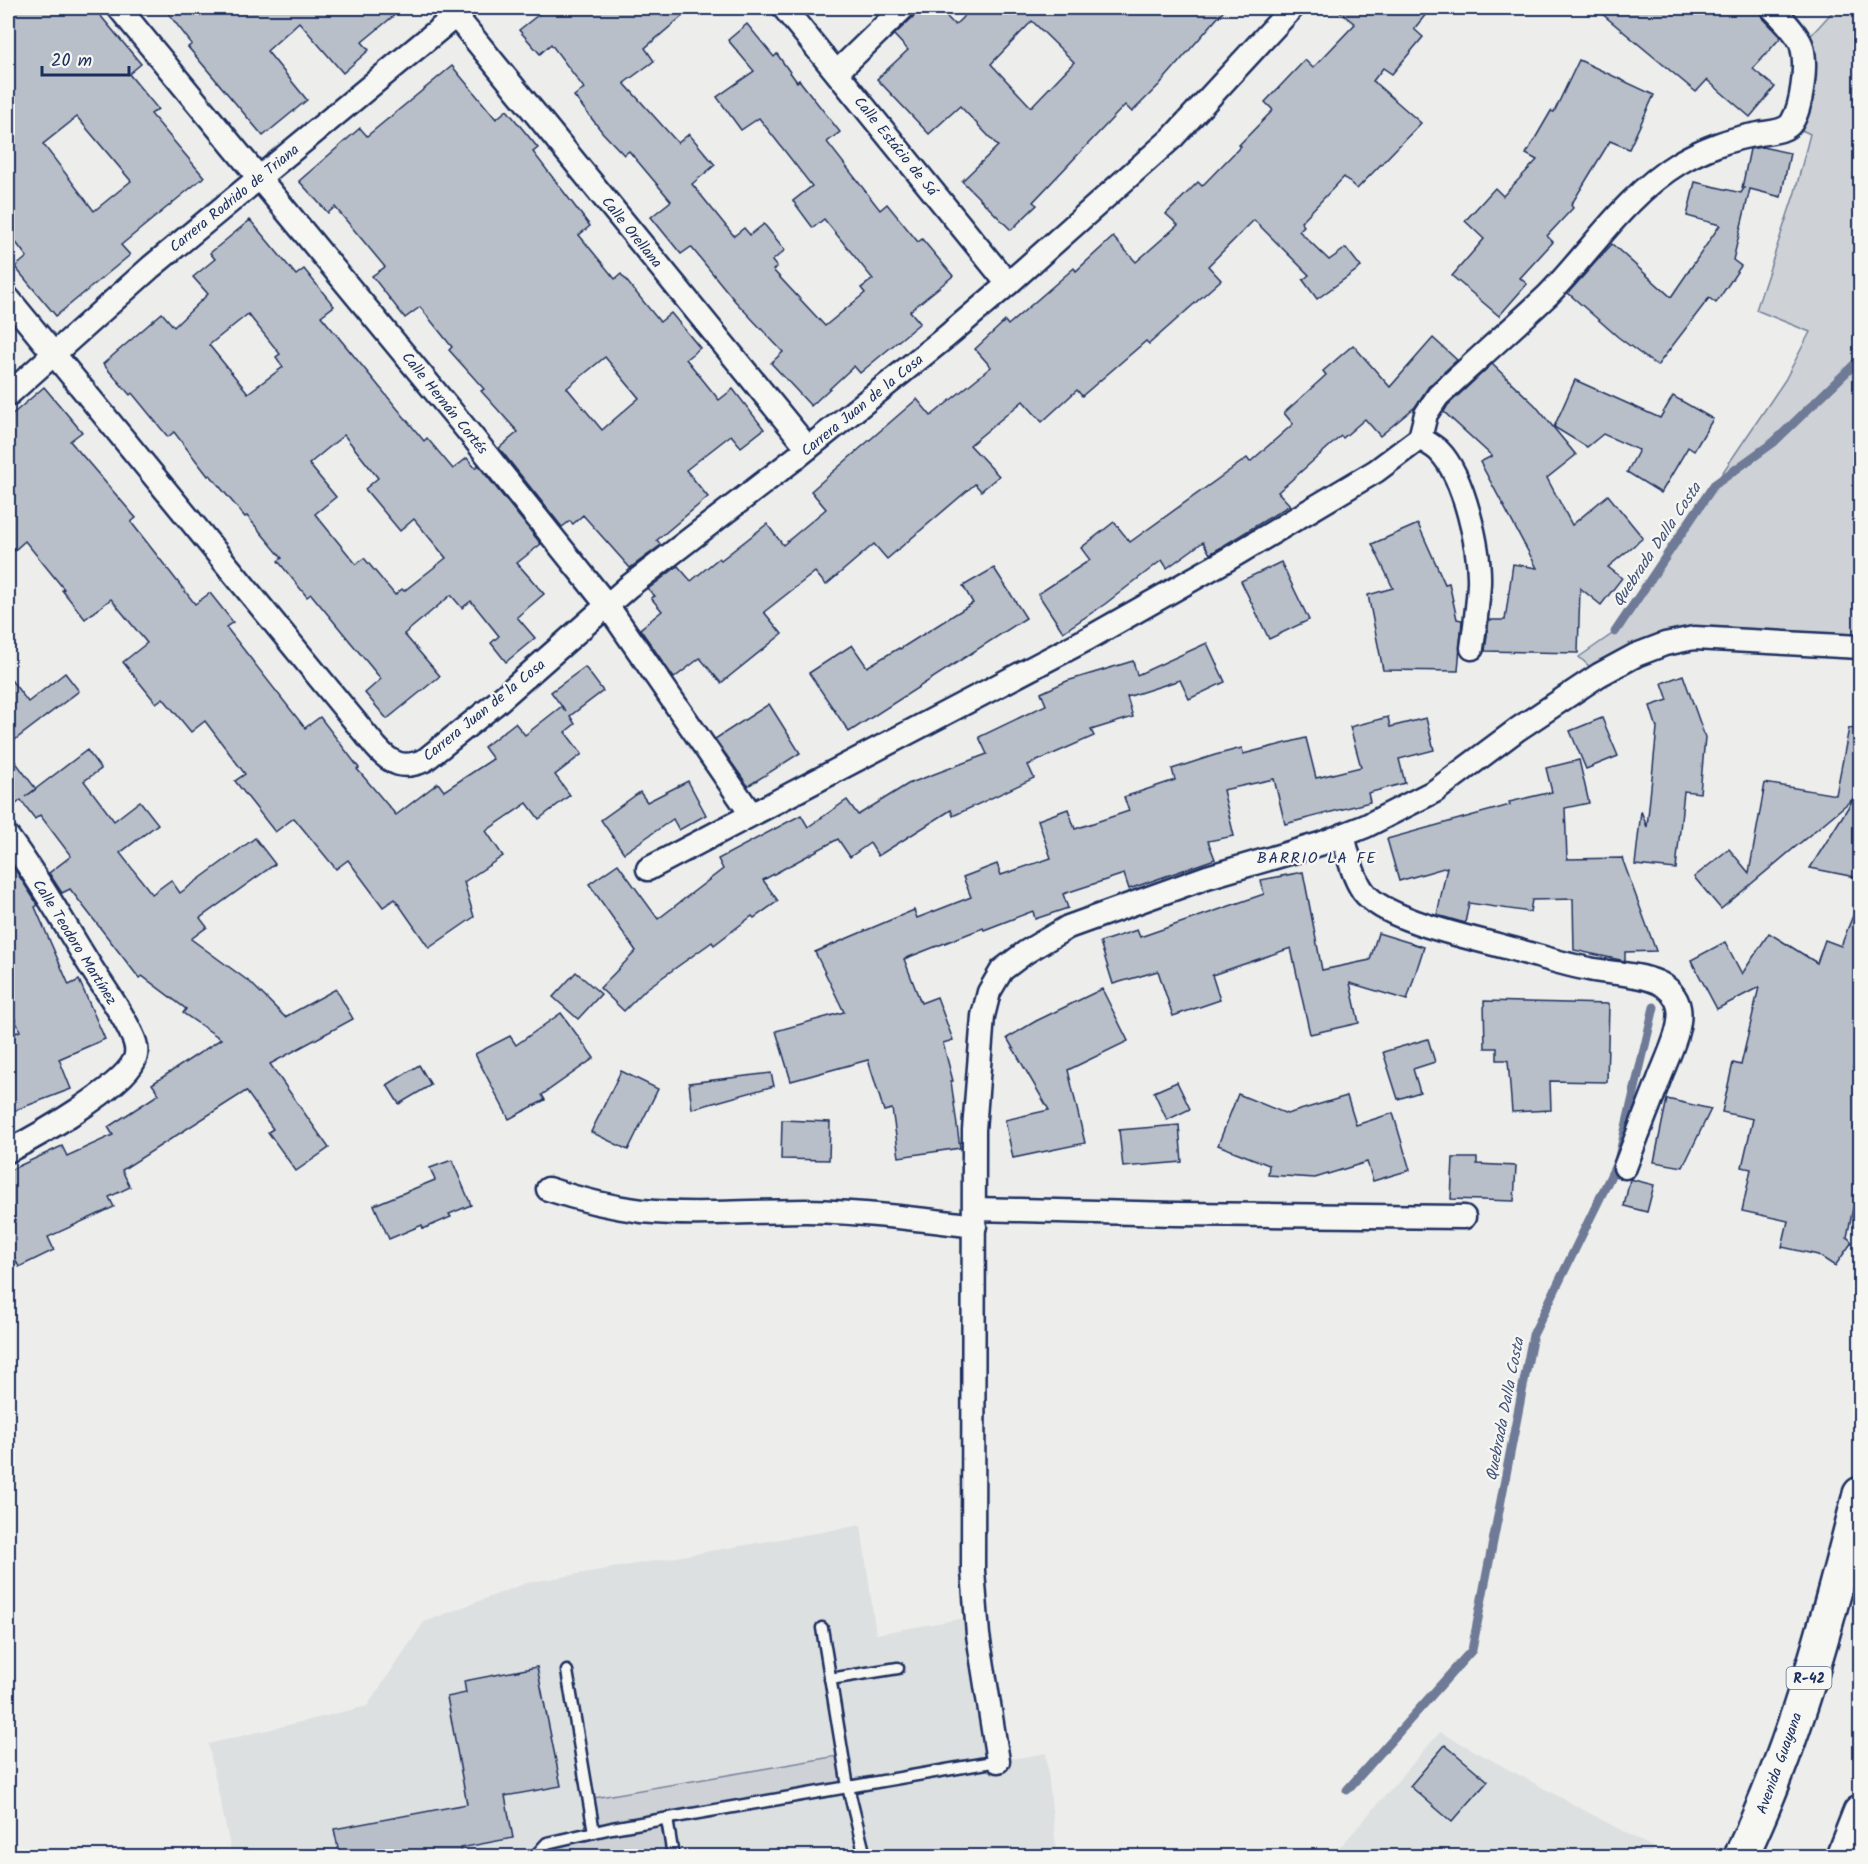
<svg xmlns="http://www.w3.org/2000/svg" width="1868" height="1864" font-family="Kalam,sans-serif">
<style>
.built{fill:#dde0e1}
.green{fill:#ced2d7;stroke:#74809a;stroke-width:1.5}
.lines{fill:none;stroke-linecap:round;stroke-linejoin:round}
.stream{stroke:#6e7a96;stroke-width:9}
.building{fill:#b9bfc8;stroke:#1b2f5e;stroke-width:1.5;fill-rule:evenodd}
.lane-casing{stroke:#1b2f5e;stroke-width:15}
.street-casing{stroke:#1b2f5e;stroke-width:27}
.primary-casing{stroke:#1b2f5e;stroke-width:38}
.lane{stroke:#f6f6f2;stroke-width:10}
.street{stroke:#f6f6f2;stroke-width:22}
.primary{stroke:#f6f6f2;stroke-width:33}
.labels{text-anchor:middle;stroke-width:4.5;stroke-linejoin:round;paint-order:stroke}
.shield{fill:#f6f6f2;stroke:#5d6b8a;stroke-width:1.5}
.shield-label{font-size:14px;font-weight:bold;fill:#1b2f5e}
.street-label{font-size:15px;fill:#1b2f5e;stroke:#f6f6f2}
.water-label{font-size:16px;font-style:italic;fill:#44547a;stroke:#f6f6f2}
.neighbourhood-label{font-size:16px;letter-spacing:1.5px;fill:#1b2f5e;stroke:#f6f6f2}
</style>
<rect width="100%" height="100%" fill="#edeeec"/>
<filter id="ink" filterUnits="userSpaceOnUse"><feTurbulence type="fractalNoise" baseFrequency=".0167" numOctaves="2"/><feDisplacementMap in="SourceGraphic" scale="12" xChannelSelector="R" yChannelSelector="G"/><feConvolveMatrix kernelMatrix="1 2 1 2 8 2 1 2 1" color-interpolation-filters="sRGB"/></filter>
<g filter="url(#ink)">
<g class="built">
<polygon points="861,1525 876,1634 976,1616 999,1761 1046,1753 1057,1856 232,1856 208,1744 367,1706 424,1622 526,1583"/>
<polygon points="1440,1732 1654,1848 1650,1856 1320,1856 1342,1845"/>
</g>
<g class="green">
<polygon points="1836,8 1860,8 1860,647 1694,638 1599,675 1579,657 1615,632 1785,380 1810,332 1756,310 1795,192 1810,134 1791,125 1802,45"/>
<polygon points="843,1755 848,1787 667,1819 673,1856 535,1856 547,1843 594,1832 588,1799"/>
</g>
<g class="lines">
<g class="stream">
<polyline points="1615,632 1714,485 1774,442 1860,359"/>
<polyline points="1347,1790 1472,1650 1533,1335 1618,1161 1654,1007"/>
</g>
</g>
<g class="building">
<path d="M8,8h86l47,56 -12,10 29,35 -7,5 53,63 -83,68 9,10 -74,61 -41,-49 12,-10 -19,-25zM77,117l54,64 -37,30 -51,-67z"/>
<polygon points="164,8 403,8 362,42 369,50 343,73 299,22 267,51 307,100 263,136 188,47 192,44"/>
<polygon points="547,8 692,8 645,48 654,61 624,83 678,143 689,134 715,165 692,184 734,236 744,228 750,235 764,224 785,250 772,261 777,267 773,270 825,326 865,293 861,288 873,279 824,219 813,228 793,201 812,186 759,118 741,130 717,97 754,71 728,40 747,24 774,57 777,54 797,82 799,80 840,132 827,142 880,210 887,204 918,242 922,239 953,276 910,311 920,323 860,373 854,366 811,406 771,363 783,352 735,301 691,247 681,254 651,217 671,201 629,151 624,155 603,133 574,96 584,88 551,44 540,54 519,30"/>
<path d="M916,8h22l17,17 17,-17h254l-67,77 -27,27 -7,-7 -92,97 4,3 -26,25 -49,-49 36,-35 -38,-40 -31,28 -52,-55 31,-29 -14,-15 19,-18zM1032,21l42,41 -43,45 -40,-43z"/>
<polygon points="1335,8 1431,8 1414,29 1423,37 1392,74 1383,68 1373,81 1421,123 1357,189 1344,177 1301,222 1304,226 1299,231 1329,260 1346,248 1361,267 1317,299 1303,280 1309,275 1254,220 1208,266 1221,280 1149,344 1146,341 1082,396 1077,390 1042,422 1023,401 970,445 999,476 981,491 975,484 887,559 874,544 826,585 815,572 764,612 782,634 721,683 700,658 674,678 640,629 662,611 651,598 655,596 648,589 678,566 691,581 719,558 721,560 767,524 783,545 826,509 811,491 850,457 917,399 931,416 991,367 975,349 1005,321 1008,325 1074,268 1076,271 1113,237 1136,262 1178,225 1166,214 1198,182 1202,186 1241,146 1239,145 1273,110 1265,102 1305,60 1313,68 1355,24"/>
<polygon points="1595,8 1759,8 1762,17 1781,37 1753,69 1775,87 1750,117 1707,80 1696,92"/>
<polygon points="1579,60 1654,95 1629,149 1610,141 1571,205 1573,208 1547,236 1553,242 1520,278 1527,284 1499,316 1452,276 1484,239 1465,221 1495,188 1503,196 1537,160 1526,154 1551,111 1554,112"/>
<path d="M452,66l44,53 11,-9 31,38 -5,4 57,74 -11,9 36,44 6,-5 39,48 11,-9 29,35 -14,11 33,41 14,-11 31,40 -23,18 -10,-12 -45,35 22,27 -51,43 4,5 -31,23 -47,-53 -10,9 -3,-3 -8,6 -63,-79 19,-16 -37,-41 3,-2 -35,-39 3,-3 -32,-40 -15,11 -33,-42 13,-9 -50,-60 -7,6 -29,-32 61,-53 7,8zM605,357l34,41 -37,32 -35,-42z"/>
<polygon points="1762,147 1790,153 1781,197 1750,189 1733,260 1741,266 1716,303 1709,298 1657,366 1618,337 1568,293 1612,244 1671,297 1720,225 1687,216 1695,182 1741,193 1744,188 1742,188 1750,149"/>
<path d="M250,220l46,55 8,-6 30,37 -13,10 103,125 3,-3 26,31 14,-11 8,10 3,-3 63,79 -24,19 27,31 -27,23 18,21 -29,24 -15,-19 8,-7 -28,-35 -9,7 -11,-13 -47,39 36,42 -53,43 -22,-26 16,-14 -70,-85 -4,3 -29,-36 4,-3 -35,-42 -2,1 -35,-42 -2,1 -34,-44 -6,5 -36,-44 -2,2 -27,-31 59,-51 12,14 34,-33 -15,-17 22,-18 -5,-6zM248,314l32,40 -4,3 7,10 -35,26 -39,-48zM344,435l34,43 -13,11 35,42 14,-12 32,39 -42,33 -2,-2 -7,6 -31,-37 -8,6 -41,-50 21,-17 -27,-33z"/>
<polygon points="1433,338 1457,360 1429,386 1415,407 1380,436 1365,419 1343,438 1341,436 1278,492 1290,505 1210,554 1203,542 1167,568 1162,560 1105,604 1063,632 1038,594 1090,560 1081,548 1114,522 1130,542 1247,458 1250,462 1293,424 1284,413 1326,375 1323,371 1353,345 1390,387"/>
<polygon points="1492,364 1535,405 1576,455 1547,478 1572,525 1608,495 1643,538 1608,567 1622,578 1601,605 1580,588 1578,653 1485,651 1489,620 1505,620 1513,564 1537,568 1480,462 1492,456 1444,412 1448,405"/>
<polygon points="1575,380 1660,418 1673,396 1713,419 1694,451 1688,447 1661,493 1627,472 1639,450 1603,434 1587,447 1554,427"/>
<polygon points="44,387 82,432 70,441 136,518 131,522 195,604 210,593 233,622 226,627 305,728 320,717 359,768 357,769 396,815 438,783 444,791 493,759 484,747 515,723 525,735 562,706 566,712 551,692 585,667 603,691 570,716 575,724 565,732 582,754 555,775 570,795 539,819 527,803 486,831 503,856 464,882 474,917 429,948 395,899 383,907 348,860 336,869 294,818 275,832 235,781 245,774 205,721 191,732 163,698 156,703 123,662 147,643 111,599 85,619 62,590 64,589 25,541 8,556 8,418"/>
<polygon points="1418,524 1445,584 1449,583 1457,619 1462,620 1458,671 1383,670 1368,595 1393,588 1372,544"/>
<polygon points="1281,562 1309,620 1269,639 1241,581"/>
<polygon points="994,568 1026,618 849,732 809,673 852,645 867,667 899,648 900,649 973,603 963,586"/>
<polygon points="1207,643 1225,682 1189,699 1180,680 1127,697 1133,717 1091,730 1094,736 1028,765 1034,778 953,816 951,810 878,856 870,843 850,857 838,839 763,880 778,901 754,918 752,916 714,945 712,942 646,989 624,1011 600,988 636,951 589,884 618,864 658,919 723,869 718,859 801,815 808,827 847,800 858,815 908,784 987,754 979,737 1046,705 1041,693 1067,681 1133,661 1137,675"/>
<polygon points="65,673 79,691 8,745 8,676 28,702"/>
<polygon points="1683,675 1705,737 1700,793 1684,791 1676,869 1635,865 1641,811 1647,827 1657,728 1650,706 1668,700 1662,683"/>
<polygon points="769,704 800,753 748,786 715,739"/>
<polygon points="1388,717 1390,727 1426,718 1434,750 1399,759 1405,783 1368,793 1370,802 1285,824 1274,779 1223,790 1234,836 1208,841 1215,859 1129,889 1124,874 1063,894 1068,908 1035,919 1033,911 984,930 983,928 904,959 921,1003 937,997 953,1040 943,1043 953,1081 951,1081 960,1148 899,1157 892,1109 884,1111 868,1060 791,1081 776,1031 844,1012 815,952 914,910 917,918 971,897 963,877 997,864 1001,875 1051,858 1038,820 1068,809 1075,829 1129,811 1124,797 1175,780 1172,769 1215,755 1242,748 1243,754 1306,738 1316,778 1361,767 1350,727"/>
<polygon points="1602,718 1618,756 1586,769 1570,731"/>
<polygon points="1849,728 1860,730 1860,878 1810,868 1854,798 1721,909 1694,877 1729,849 1749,873 1765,783 1836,795"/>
<polygon points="87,750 101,769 84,781 114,821 140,801 158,824 120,853 152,894 171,880 180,893 255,838 275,864 200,918 207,927 191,939 251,983 285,1017 336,989 353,1019 270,1064 329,1148 296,1171 268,1132 273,1129 246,1091 122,1170 130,1187 109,1197 114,1207 48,1237 54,1250 19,1267 8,1244 8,1171 62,1146 67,1156 113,1135 108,1127 159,1094 152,1084 221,1039 183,1013 186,1009 142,976 139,978 70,889 62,893 49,873 71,856 40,815 35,819 21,800 8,811 8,752 36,789 25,797"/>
<polygon points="1579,760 1589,803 1565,808 1567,859 1622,858 1656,951 1625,952 1625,961 1574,950 1573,899 1532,900 1530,912 1469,903 1465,923 1437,915 1447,867 1399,881 1387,839 1510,805 1509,802 1552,792 1546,768"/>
<polygon points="688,781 706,815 679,830 673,819 624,853 601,820 640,792 647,802"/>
<polygon points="8,859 38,905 35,907 69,985 79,980 105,1039 59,1059 71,1089 8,1113 8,1036 20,1031 8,1002"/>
<polygon points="1303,872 1322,970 1370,960 1378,933 1424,947 1407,1000 1350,983 1359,1023 1310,1034 1291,948 1212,975 1220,1000 1173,1016 1158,971 1113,984 1100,942 1137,930 1140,937 1264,894 1261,880"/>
<polygon points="1859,900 1860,900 1860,1033 1853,1068 1860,1069 1860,1174 1847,1237 1852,1242 1835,1266 1818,1255 1782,1247 1788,1221 1742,1211 1751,1169 1742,1167 1753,1119 1722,1112 1733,1063 1741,1065 1759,987 1717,1009 1691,960 1725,942 1742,974 1769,933 1817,963 1825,940 1841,946"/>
<polygon points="576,972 601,994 578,1019 553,997"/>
<polygon points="1102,989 1128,1041 1068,1070 1085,1143 1013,1158 1005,1120 1049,1110 1007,1038 1036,1021"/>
<polygon points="1484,1001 1609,1004 1607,1082 1550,1081 1551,1110 1512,1112 1508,1060 1497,1060 1497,1048 1485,1048"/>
<polygon points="561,1013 594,1058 542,1095 545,1100 509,1119 475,1054 510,1036 516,1045"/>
<polygon points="1428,1039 1435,1062 1413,1069 1420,1092 1398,1099 1383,1052"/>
<polygon points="419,1065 431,1085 399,1104 387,1085"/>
<polygon points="621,1071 658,1089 628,1150 591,1132"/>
<polygon points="771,1073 774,1086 692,1109 689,1083"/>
<polygon points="1177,1082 1190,1109 1167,1120 1154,1092"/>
<polygon points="1238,1094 1287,1114 1347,1096 1356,1125 1393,1113 1410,1170 1373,1181 1367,1162 1315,1178 1268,1175 1269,1165 1218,1145"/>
<polygon points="1667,1099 1711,1109 1683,1167 1654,1162"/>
<polygon points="782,1120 830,1122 829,1160 781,1159"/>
<polygon points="1179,1125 1182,1162 1123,1167 1119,1130"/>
<polygon points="1453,1158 1477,1158 1477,1164 1516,1166 1514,1201 1451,1199"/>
<polygon points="452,1160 471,1205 449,1214 451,1217 423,1229 422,1225 389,1239 374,1205 435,1180 430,1168"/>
<polygon points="1630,1179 1654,1185 1647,1212 1624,1206"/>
<polygon points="537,1667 561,1786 505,1796 513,1838 460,1848 462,1857 340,1857 334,1829 467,1804 447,1697 466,1693 464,1681"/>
<polygon points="1445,1745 1488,1781 1452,1822 1410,1786"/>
</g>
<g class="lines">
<defs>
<g id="lane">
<polyline points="822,1628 848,1787 865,1856"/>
<polyline points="567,1671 594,1832"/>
<polyline points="830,1679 898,1668"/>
<polyline points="667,1819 673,1856"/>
<polyline points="535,1856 547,1843 612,1828 998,1761"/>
</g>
<g id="street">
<polyline points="119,8 471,435 607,605 751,814"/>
<polyline points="784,8 1008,284"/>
<polyline points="455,15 808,448"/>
<polyline points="837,72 903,8"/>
<path d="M8,298l368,449c15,17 27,23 49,13l69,-55 134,-118 169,-130 149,-120 62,-53 165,-147 119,-129"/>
<polyline points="8,395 151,267 465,8"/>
<path d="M1420,438c6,4 14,8 19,13 25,25 41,98 40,132 -1,22 -4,43 -7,65"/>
<path d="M1343,835c5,19 9,40 20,56 23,32 122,49 160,61 22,6 44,13 66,17 23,5 47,4 68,13 10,4 20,14 22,26 4,21 -14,54 -21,74 -11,29 -22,57 -33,85"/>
<path d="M8,837c30,40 55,85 81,127 14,23 32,46 43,71 4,8 6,18 2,26 -13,27 -98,76 -126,90"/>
<path d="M648,869l441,-231 134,-76 153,-91 44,-33 6,-24 12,-18c36,-34 74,-67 110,-101 43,-44 77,-99 131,-132 23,-14 53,-25 80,-29 11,-2 27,-2 33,-12 10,-16 15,-57 10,-75 -2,-11 -22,-31 -30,-39"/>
<path d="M548,1189c30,10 62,18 94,22 54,5 109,0 164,0 57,1 113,8 169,15"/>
<polyline points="975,1209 1175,1214 1464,1217"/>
<polyline points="998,1761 978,1635 973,1571 974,1130 983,1016 989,992 1002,970 1026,952 1068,927 1207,877 1320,844 1366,826 1435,791 1518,729 1599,675 1636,655 1665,644 1694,638 1860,647"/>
</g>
<g id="primary">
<path d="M1741,1856c55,-114 88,-239 119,-362"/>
<polyline points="1843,1856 1860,1813"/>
</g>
</defs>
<use href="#lane" class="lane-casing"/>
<use href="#street" class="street-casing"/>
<use href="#primary" class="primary-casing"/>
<use href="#lane" class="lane"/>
<use href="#street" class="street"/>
<use href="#primary" class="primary"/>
</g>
</g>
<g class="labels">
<rect class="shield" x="1786.5" y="1667" width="45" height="22" rx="4.5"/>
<g class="shield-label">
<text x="1809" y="1683">R-42</text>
</g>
<g class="street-label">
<text transform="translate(896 146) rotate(51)" y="5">Calle Estácio de Sá</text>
<text transform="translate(234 198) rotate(-39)" y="5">Carrera Rodrido de Triana</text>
<text transform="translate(632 232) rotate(51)" y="5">Calle Orellana</text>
<text transform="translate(445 403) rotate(51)" y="5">Calle Hernán Cortés</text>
<text transform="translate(862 405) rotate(-39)" y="5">Carrera Juan de la Cosa</text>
<text transform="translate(484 710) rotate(-39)" y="5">Carrera Juan de la Cosa</text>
<text transform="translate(75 942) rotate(58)" y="5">Calle Teodoro Martínez</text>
<text transform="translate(1779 1763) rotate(-70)" y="5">Avenida Guayana</text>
</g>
<g class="water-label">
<text transform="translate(1656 544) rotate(-56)" y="6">Quebrada Dalla Costa</text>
<text transform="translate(1504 1409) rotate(-79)" y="6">Quebrada Dalla Costa</text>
</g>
<g class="neighbourhood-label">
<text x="1317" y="863">BARRIO LA FE</text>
</g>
</g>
<rect width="1868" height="1864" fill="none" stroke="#f6f6f2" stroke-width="30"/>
<rect x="15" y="15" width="1838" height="1834" fill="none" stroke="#1b2f5e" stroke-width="2" filter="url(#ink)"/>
<path d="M42 66v9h87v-9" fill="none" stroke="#1b2f5e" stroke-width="3"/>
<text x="51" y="66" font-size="18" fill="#1b2f5e" stroke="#f6f6f2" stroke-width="4.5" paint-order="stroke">20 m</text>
</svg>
